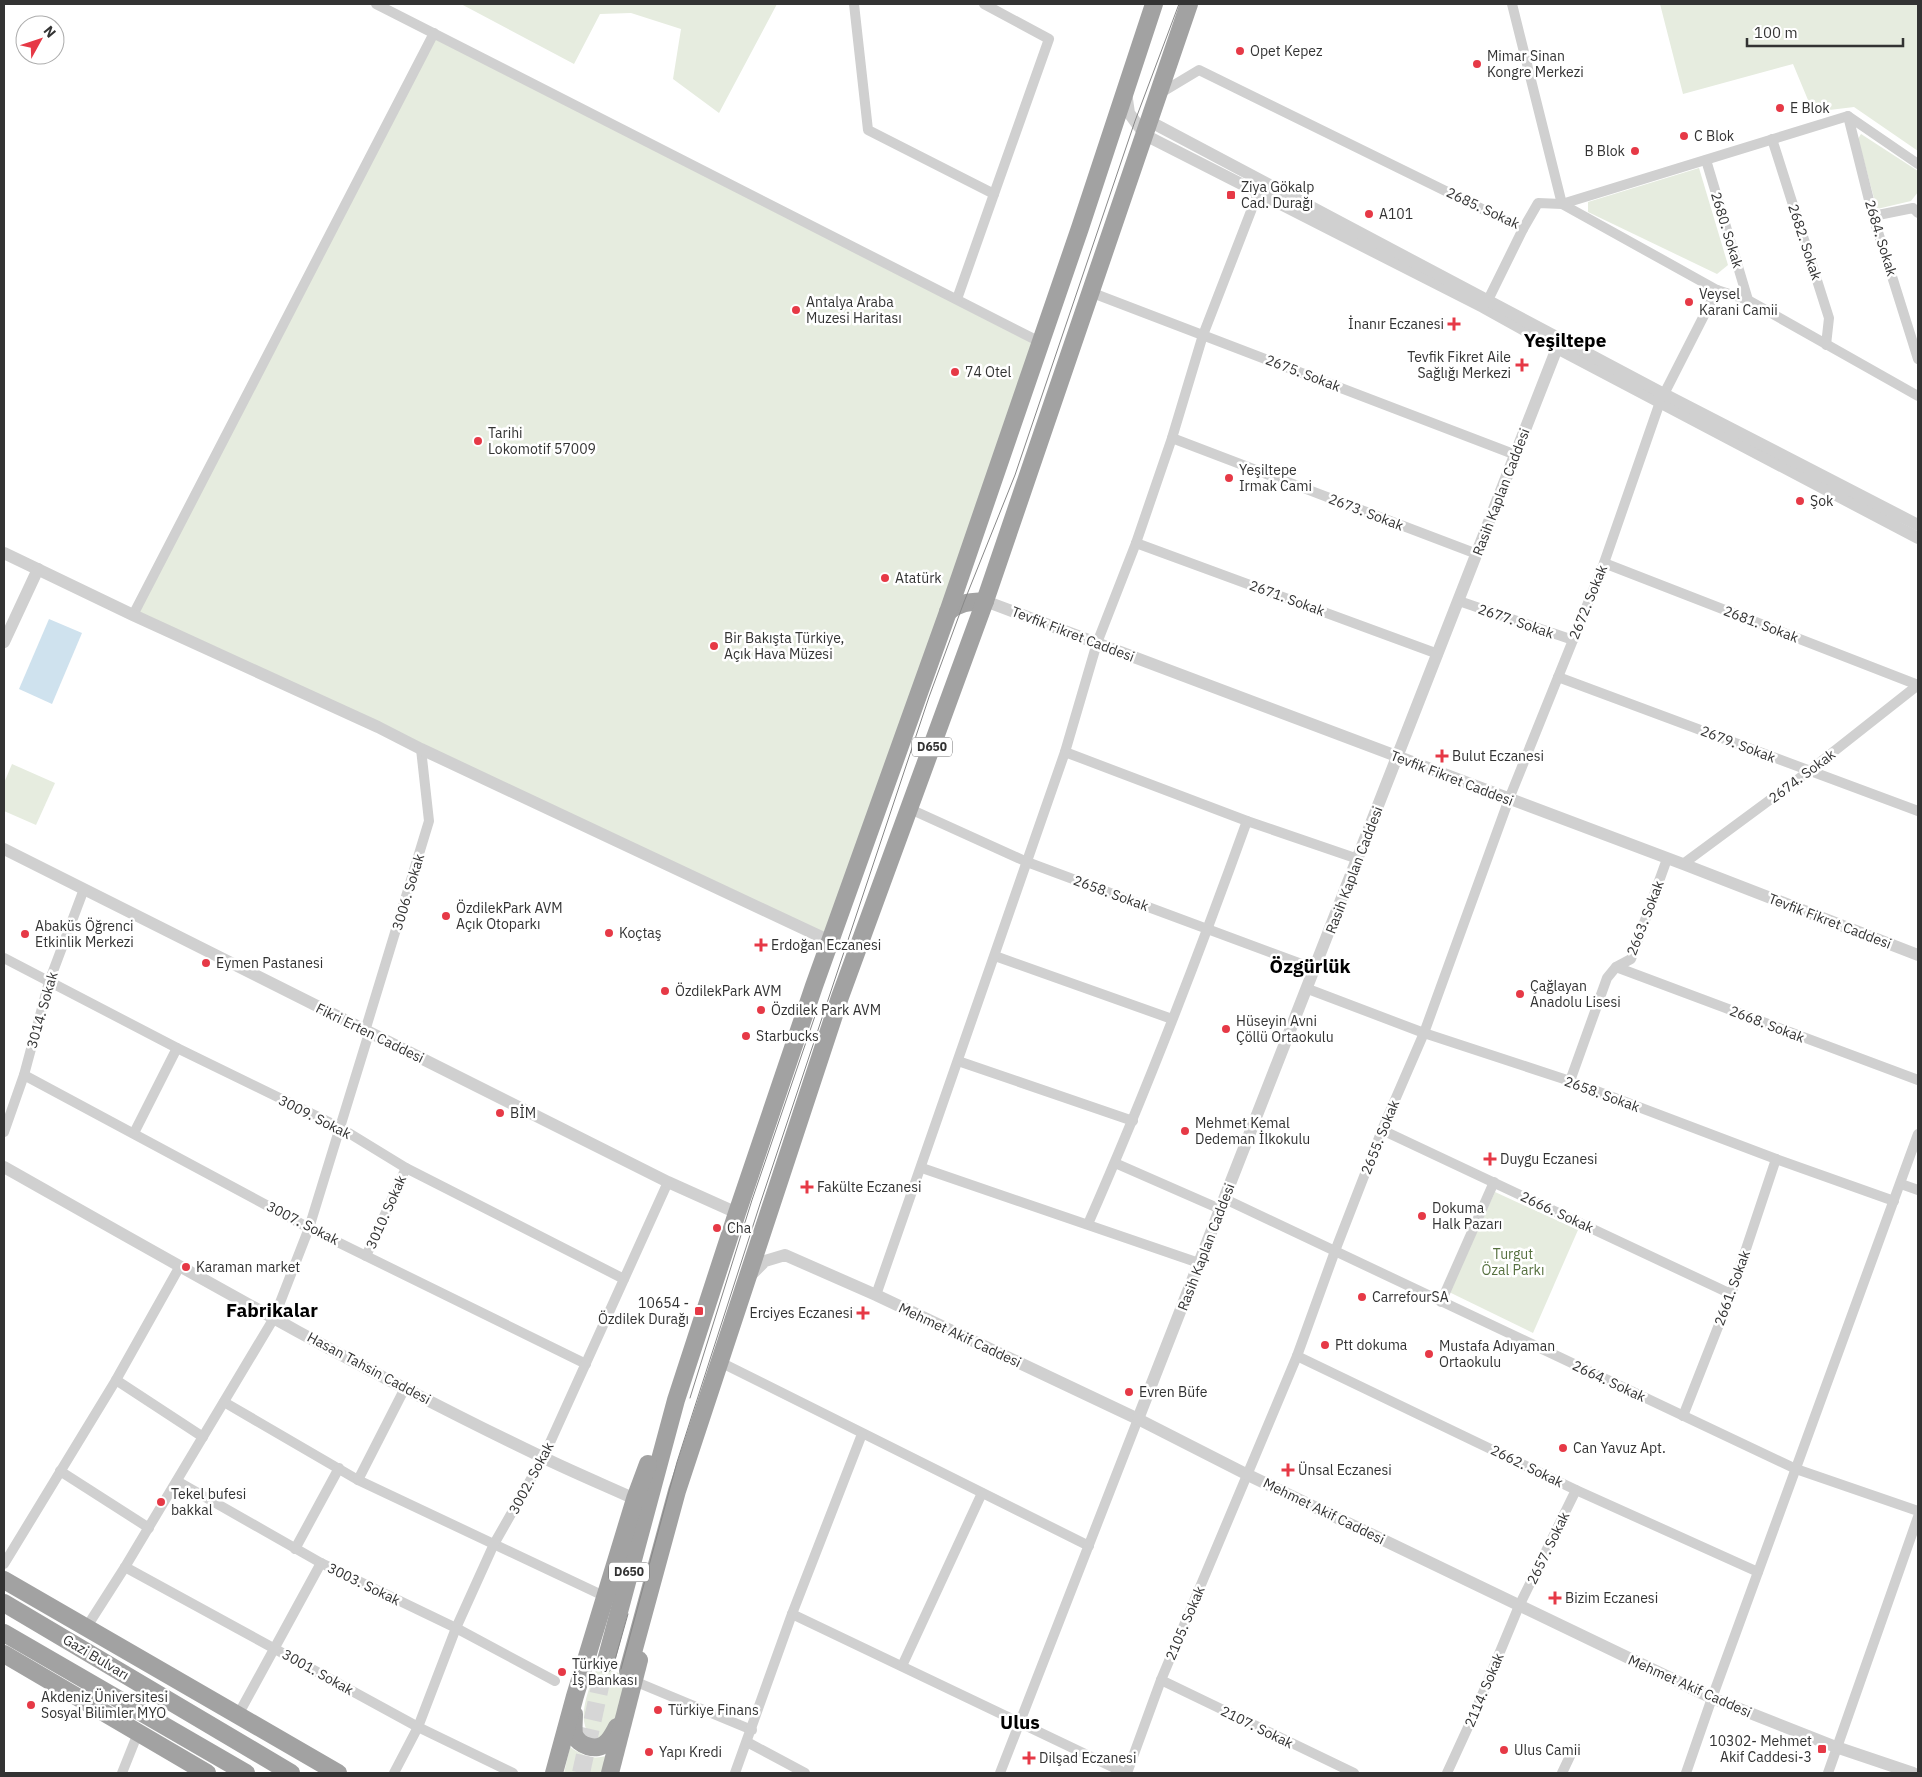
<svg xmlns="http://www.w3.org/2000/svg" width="1922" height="1777" font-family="'IBM Plex Sans',sans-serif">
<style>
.green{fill:#e6ecdf}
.water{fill:#cfe2ee}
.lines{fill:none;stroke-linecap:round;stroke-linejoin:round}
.trunk-tunnel{stroke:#d6d6d6;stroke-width:18;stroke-dasharray:18 9;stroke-linecap:butt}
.minor{stroke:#d0d0d0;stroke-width:10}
.tertiary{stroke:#d0d0d0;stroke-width:12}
.trunk{stroke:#a2a2a2;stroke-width:18}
.tram{stroke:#888;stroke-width:1}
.poi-dot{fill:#e63946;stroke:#fff;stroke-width:2}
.labels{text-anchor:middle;stroke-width:5;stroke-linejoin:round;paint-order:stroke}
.shield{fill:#fff;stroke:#707070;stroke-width:1}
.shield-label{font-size:12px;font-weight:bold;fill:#333}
.poi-label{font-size:14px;fill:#333;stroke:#fff;text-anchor:start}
.street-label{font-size:14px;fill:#333;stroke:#fff}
.park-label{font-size:14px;fill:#56703f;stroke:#fff}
.district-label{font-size:19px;font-weight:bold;fill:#000;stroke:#fff}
</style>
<rect width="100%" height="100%" fill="#fff"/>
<g class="green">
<polygon points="461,4 777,4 719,113 673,79 681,29 631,13 600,14 574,64"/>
<polygon points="1660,4 1918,4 1918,151 1854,107 1813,112 1793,64 1683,94"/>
<polygon points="434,33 1040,342 830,941 133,615"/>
<polygon points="1861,134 1918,171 1918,192 1911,201 1877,209 1858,139"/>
<polygon points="1699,168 1728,265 1717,274 1588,212 1588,202"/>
<polygon points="12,764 55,783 36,825 4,811 4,783"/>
<polygon points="1495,1192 1578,1230 1533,1333 1449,1292"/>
<path d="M597,1666l35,11 -12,37 -17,24h-11c-18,-19 -2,-50 5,-72z"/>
<path d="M570,1747c15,10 22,13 40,8l-5,18h-41z"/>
</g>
<polygon class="water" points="49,619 82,633 52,704 19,689"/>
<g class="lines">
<polyline class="trunk-tunnel" points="581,1773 605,1664"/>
<g class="minor">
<polyline points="376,4 1040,342"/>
<polyline points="854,4 868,130 994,194 1049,39 984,4"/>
<polyline points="1512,4 1562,204 1717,290 1748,300 1918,396"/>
<polyline points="1159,94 1199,70 1523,229 1538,203 1562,204 1848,116 1918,164"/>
<polyline points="1848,116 1873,216 1918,359"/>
<polyline points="1772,139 1829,318 1826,345"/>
<polyline points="1706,160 1748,300"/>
<polyline points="1873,216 1913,208 1918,213"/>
<polyline points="1090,292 1516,455"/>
<polyline points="957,299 994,194"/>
<polyline points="1488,300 1523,229"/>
<polyline points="1664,394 1717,290"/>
<polyline points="1172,438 1477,554"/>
<polyline points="1136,543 1438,654"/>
<polyline points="1604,563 1918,685"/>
<polyline points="1459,601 1573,640"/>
<polyline points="133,615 434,33"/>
<polyline points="1558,677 1918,811"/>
<polyline points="1065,752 1247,821 1358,859"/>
<polyline points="910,809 1027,862 1315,969"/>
<polyline points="1683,864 1809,771 1918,685"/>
<polyline points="995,956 1172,1019"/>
<polyline points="4,958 177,1048 339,1127 406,1168 624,1279"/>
<polyline points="1616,967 1918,1080"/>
<polyline points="1308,989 1424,1033 1570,1081 1776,1159 1894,1201"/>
<polyline points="365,1031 429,821 421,749"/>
<polyline points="958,1061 1133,1121"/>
<polyline points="24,1075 309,1228 586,1364"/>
<polyline points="1570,1081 1607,978 1616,967 1631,959 1667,859"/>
<polyline points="1382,1130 1731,1294"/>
<polyline points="4,1132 24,1075 49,982 84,889"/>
<polyline points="134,1133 177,1048"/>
<polyline points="1115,1163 1220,1209"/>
<polyline points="922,1168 1199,1263"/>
<polyline points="1901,1184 1918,1190"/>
<polyline points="1225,1199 1796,1469 1918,1511"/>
<path d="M1088,1224c58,-132 110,-267 159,-403"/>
<polyline points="366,1256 406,1168"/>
<polyline points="876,1295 1065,752 1097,643 1136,543 1172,438 1203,335 1258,193"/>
<polyline points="1441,1302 1494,1182"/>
<polyline points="1297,1356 1576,1490 1758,1572"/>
<polyline points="720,1362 1089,1546"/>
<polyline points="116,1380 203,1437"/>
<polyline points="224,1402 358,1480 606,1597"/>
<polyline points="1683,1416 1731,1294 1776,1159"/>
<polyline points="60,1471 149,1528"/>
<polyline points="358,1480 405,1388"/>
<polyline points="177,1481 321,1563 456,1628 555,1681"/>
<polyline points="295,1549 339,1468"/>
<polyline points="4,1564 116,1380 180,1266"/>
<polyline points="125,1567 418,1727 513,1773"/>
<polyline points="792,1614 1125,1773"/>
<polyline points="86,1628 125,1567 274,1318 309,1228 369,1033"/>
<polyline points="902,1666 982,1493"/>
<polyline points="1161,1680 1354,1773"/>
<polyline points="634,1681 752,1730"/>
<polyline points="238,1715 321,1563"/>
<polyline points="747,1742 805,1773"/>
<polyline points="122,1773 138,1733"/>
<polyline points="394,1773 418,1727 456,1628 494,1544 543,1458 668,1182"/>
<polyline points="735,1773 792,1614 862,1434"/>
<polyline points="1000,1773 1138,1419"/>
<polyline points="1127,1773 1161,1680 1297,1356 1335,1251 1382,1130 1424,1033 1509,799 1604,563 1660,402"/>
<polyline points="1447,1773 1475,1712 1519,1606 1576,1490"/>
<polyline points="1562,1773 1571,1754"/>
<polyline points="1686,1773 1712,1698 1918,1134"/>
<polyline points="1828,1773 1918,1517"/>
</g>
<g class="tertiary">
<polyline points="1126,92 1129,113 1145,135 1483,307 1557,348 1918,538"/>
<polyline points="1149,121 1664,394 1918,525"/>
<polyline points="4,553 133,615 378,727 421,749 830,941"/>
<polyline points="985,601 1683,864 1918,955"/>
<polyline points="4,642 38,569"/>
<polyline points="4,849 668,1182 737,1213"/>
<path d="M4,1167c177,100 354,202 538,290 31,15 62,28 93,42"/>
<polyline points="749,1277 765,1261 785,1255 876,1295 1138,1419 1246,1474 1712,1698 1836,1747 1913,1773"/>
<polyline points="1138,1419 1557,348"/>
</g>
<g class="trunk">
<path d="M948,612c12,-10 21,-10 37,-11"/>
<polyline points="4,1580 338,1773"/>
<polyline points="4,1603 291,1773"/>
<polyline points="4,1633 246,1773"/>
<polyline points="4,1654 207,1773"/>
<polyline points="605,1664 676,1400 737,1213 814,986 948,612 1080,228 1154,4"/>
<polyline points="628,1671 677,1491 840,997 985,601 1189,4"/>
<path d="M574,1714c0,6 -1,14 0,20 4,12 23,18 32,9 5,-4 8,-11 11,-16"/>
<polyline points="554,1773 575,1696 635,1499 648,1464"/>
<polyline points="610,1773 639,1660"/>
</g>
<g class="tram">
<polyline points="690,1398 752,1200 816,1013"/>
<polyline points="613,1667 628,1614"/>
<polyline points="621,1669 677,1462 760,1204 929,697 964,602 1015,475 1135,121 1179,4"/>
</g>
</g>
<g class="poi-dot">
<circle cx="1240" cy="51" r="5"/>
<circle cx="1477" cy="64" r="5"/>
<circle cx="1780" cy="108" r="5"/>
<circle cx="1684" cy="136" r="5"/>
<circle cx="1635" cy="151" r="5"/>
<rect x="1226" y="190" width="10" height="10" rx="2.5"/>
<circle cx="1369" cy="214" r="5"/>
<circle cx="1689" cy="302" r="5"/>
<circle cx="796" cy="310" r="5"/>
<path d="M1451.5 316.5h5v5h5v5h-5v5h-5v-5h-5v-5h5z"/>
<path d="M1519.5 357.5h5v5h5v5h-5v5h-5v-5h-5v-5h5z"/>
<circle cx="955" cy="372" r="5"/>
<circle cx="478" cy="441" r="5"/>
<circle cx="1229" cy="478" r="5"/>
<circle cx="1800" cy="501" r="5"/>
<circle cx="885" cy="578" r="5"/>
<circle cx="714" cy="646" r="5"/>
<path d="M1439.5 748.5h5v5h5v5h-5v5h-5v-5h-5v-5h5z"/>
<circle cx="446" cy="916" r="5"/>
<circle cx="609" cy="933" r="5"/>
<circle cx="25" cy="934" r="5"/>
<path d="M758.5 937.5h5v5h5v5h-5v5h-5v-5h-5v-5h5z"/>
<circle cx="206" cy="963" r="5"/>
<circle cx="665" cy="991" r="5"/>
<circle cx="1520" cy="994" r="5"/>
<circle cx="761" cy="1010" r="5"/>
<circle cx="1226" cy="1029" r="5"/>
<circle cx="746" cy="1036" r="5"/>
<circle cx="500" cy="1113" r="5"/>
<circle cx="1185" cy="1131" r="5"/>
<path d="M1487.5 1151.5h5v5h5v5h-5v5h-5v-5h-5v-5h5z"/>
<path d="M804.5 1179.5h5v5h5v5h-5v5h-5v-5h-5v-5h5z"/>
<circle cx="1422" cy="1216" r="5"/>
<circle cx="717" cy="1228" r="5"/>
<circle cx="186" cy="1267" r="5"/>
<circle cx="1362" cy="1297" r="5"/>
<rect x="694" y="1306" width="10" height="10" rx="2.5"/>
<path d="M860.5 1305.5h5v5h5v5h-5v5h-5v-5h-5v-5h5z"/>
<circle cx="1325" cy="1345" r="5"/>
<circle cx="1429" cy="1354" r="5"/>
<circle cx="1129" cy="1392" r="5"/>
<circle cx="1563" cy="1448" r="5"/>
<path d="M1285.5 1462.5h5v5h5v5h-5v5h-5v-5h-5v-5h5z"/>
<circle cx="161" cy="1502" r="5"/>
<path d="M1552.5 1590.5h5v5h5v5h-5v5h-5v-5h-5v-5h5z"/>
<circle cx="562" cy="1672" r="5"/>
<circle cx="31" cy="1705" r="5"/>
<circle cx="658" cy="1710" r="5"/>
<rect x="1817" y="1744" width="10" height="10" rx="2.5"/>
<circle cx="1504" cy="1750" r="5"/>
<circle cx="649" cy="1752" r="5"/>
<path d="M1026.5 1750.5h5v5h5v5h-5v5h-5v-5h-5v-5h5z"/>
</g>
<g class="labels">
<g class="shield">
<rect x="912" y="737.5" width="40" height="19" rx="4"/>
<rect x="609" y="1562.5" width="40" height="19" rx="4"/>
</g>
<g class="shield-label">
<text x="932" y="751">D650</text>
<text x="629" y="1576">D650</text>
</g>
<g class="poi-label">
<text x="1250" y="56">Opet Kepez</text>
<text x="1487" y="61">Mimar Sinan<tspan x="1487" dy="16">Kongre Merkezi</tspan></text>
<text x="1790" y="113">E Blok</text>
<text x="1694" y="141">C Blok</text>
<text x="1625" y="156" text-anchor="end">B Blok</text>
<text x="1241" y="192">Ziya Gökalp<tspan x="1241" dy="16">Cad. Durağı</tspan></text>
<text x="1379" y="219">A101</text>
<text x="1699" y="299">Veysel<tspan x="1699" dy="16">Karani Camii</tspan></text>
<text x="806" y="307">Antalya Araba<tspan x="806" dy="16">Muzesi Haritası</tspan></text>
<text x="1444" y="329" text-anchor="end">İnanır Eczanesi</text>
<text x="1511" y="362" text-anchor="end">Tevfik Fikret Aile<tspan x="1511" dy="16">Sağlığı Merkezi</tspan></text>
<text x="965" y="377">74 Otel</text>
<text x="488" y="438">Tarihi<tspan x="488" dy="16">Lokomotif 57009</tspan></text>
<text x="1239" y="475">Yeşiltepe<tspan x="1239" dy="16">Irmak Cami</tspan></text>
<text x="1810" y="506">Şok</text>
<text x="895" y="583">Atatürk</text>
<text x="724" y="643">Bir Bakışta Türkiye,<tspan x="724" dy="16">Açık Hava Müzesi</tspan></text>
<text x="1452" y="761">Bulut Eczanesi</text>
<text x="456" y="913">ÖzdilekPark AVM<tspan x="456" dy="16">Açık Otoparkı</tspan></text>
<text x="35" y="931">Abaküs Öğrenci<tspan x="35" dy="16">Etkinlik Merkezi</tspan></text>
<text x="619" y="938">Koçtaş</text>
<text x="771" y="950">Erdoğan Eczanesi</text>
<text x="216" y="968">Eymen Pastanesi</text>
<text x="1530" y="991">Çağlayan<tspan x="1530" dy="16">Anadolu Lisesi</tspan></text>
<text x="675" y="996">ÖzdilekPark AVM</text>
<text x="771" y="1015">Özdilek Park AVM</text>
<text x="1236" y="1026">Hüseyin Avni<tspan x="1236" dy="16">Çöllü Ortaokulu</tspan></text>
<text x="756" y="1041">Starbucks</text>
<text x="510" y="1118">BİM</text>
<text x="1195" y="1128">Mehmet Kemal<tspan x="1195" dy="16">Dedeman İlkokulu</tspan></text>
<text x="1500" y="1164">Duygu Eczanesi</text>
<text x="817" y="1192">Fakülte Eczanesi</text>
<text x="1432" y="1213">Dokuma<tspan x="1432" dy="16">Halk Pazarı</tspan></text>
<text x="727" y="1233">Cha</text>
<text x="196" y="1272">Karaman market</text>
<text x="1372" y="1302">CarrefourSA</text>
<text x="689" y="1308" text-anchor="end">10654 -<tspan x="689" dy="16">Özdilek Durağı</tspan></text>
<text x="853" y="1318" text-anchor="end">Erciyes Eczanesi</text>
<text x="1335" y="1350">Ptt dokuma</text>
<text x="1439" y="1351">Mustafa Adıyaman<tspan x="1439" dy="16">Ortaokulu</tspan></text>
<text x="1139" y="1397">Evren Büfe</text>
<text x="1573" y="1453">Can Yavuz Apt.</text>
<text x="1298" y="1475">Ünsal Eczanesi</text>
<text x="171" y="1499">Tekel bufesi<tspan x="171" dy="16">bakkal</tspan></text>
<text x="1565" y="1603">Bizim Eczanesi</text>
<text x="572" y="1669">Türkiye<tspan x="572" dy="16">İş Bankası</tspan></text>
<text x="41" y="1702">Akdeniz Üniversitesi<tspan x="41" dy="16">Sosyal Bilimler MYO</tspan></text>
<text x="668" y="1715">Türkiye Finans</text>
<text x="1812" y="1746" text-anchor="end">10302- Mehmet<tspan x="1812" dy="16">Akif Caddesi-3</tspan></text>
<text x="1514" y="1755">Ulus Camii</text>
<text x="659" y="1757">Yapı Kredi</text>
<text x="1039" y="1763">Dilşad Eczanesi</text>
</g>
<g class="street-label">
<text transform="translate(1483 208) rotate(25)" y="5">2685. Sokak</text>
<text transform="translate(1727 230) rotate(73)" y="5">2680. Sokak</text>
<text transform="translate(1881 238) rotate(73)" y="5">2684. Sokak</text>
<text transform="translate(1805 242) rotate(72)" y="5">2682. Sokak</text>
<text transform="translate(1303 373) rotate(21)" y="5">2675. Sokak</text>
<text transform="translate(1501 492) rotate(-69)" y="5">Rasih Kaplan Caddesi</text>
<text transform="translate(1366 512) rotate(21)" y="5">2673. Sokak</text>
<text transform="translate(1287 598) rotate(20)" y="5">2671. Sokak</text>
<text transform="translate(1588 602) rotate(-68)" y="5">2672. Sokak</text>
<text transform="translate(1516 621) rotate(19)" y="5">2677. Sokak</text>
<text transform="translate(1761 624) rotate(21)" y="5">2681. Sokak</text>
<text transform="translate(1073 634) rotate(21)" y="5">Tevfik Fikret Caddesi</text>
<text transform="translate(1738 744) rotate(21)" y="5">2679. Sokak</text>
<text transform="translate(1802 776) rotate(-37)" y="5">2674. Sokak</text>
<text transform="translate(1452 778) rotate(21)" y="5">Tevfik Fikret Caddesi</text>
<text transform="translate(1354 870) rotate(-69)" y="5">Rasih Kaplan Caddesi</text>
<text transform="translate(408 892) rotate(-73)" y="5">3006. Sokak</text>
<text transform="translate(1111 893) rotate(20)" y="5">2658. Sokak</text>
<text transform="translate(1645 918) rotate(-69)" y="5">2663. Sokak</text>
<text transform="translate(1830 921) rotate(21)" y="5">Tevfik Fikret Caddesi</text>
<text transform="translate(42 1010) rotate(-74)" y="5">3014. Sokak</text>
<text transform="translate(1767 1024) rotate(21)" y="5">2668. Sokak</text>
<text transform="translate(370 1033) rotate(26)" y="5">Fikri Erten Caddesi</text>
<text transform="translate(1602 1094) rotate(20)" y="5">2658. Sokak</text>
<text transform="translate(315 1117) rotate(27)" y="5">3009. Sokak</text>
<text transform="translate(1380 1137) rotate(-68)" y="5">2655. Sokak</text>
<text transform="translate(386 1212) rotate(-66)" y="5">3010. Sokak</text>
<text transform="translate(1557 1212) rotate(25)" y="5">2666. Sokak</text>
<text transform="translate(303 1223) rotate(27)" y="5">3007. Sokak</text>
<text transform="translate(1206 1247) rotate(-69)" y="5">Rasih Kaplan Caddesi</text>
<text transform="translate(1732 1288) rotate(-70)" y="5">2661. Sokak</text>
<text transform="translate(960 1335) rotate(25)" y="5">Mehmet Akif Caddesi</text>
<text transform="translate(369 1368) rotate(28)" y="5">Hasan Tahsin Caddesi</text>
<text transform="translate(1609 1381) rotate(25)" y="5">2664. Sokak</text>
<text transform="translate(1527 1466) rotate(26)" y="5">2662. Sokak</text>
<text transform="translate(531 1478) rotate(-62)" y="5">3002. Sokak</text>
<text transform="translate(1324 1511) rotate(26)" y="5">Mehmet Akif Caddesi</text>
<text transform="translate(1548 1548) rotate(-64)" y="5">2657. Sokak</text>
<text transform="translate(364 1584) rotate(26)" y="5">3003. Sokak</text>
<text transform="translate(1185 1623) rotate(-67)" y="5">2105. Sokak</text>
<text transform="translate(96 1657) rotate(31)" y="5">Gazi Bulvarı</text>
<text transform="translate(318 1672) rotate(29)" y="5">3001. Sokak</text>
<text transform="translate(1690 1686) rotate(24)" y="5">Mehmet Akif Caddesi</text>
<text transform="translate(1484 1690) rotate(-67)" y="5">2114. Sokak</text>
<text transform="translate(1257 1727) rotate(26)" y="5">2107. Sokak</text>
</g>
<g class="park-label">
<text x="1513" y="1259">Turgut<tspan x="1513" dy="16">Özal Parkı</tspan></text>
</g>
<g class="district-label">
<text x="1565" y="347">Yeşiltepe</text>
<text x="1310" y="973">Özgürlük</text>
<text x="272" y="1317">Fabrikalar</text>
<text x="1020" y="1729">Ulus</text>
</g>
</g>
<rect width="1922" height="1777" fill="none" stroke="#333333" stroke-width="10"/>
<g transform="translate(40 40) rotate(50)"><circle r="24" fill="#ffffff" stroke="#adadad"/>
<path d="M0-4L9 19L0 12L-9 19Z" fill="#e63946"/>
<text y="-8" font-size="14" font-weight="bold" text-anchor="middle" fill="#333333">N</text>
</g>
<path d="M1747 38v8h156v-8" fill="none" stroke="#333333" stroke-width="2.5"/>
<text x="1754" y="38" font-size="15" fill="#333333" stroke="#ffffff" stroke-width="4" paint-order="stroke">100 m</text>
</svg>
